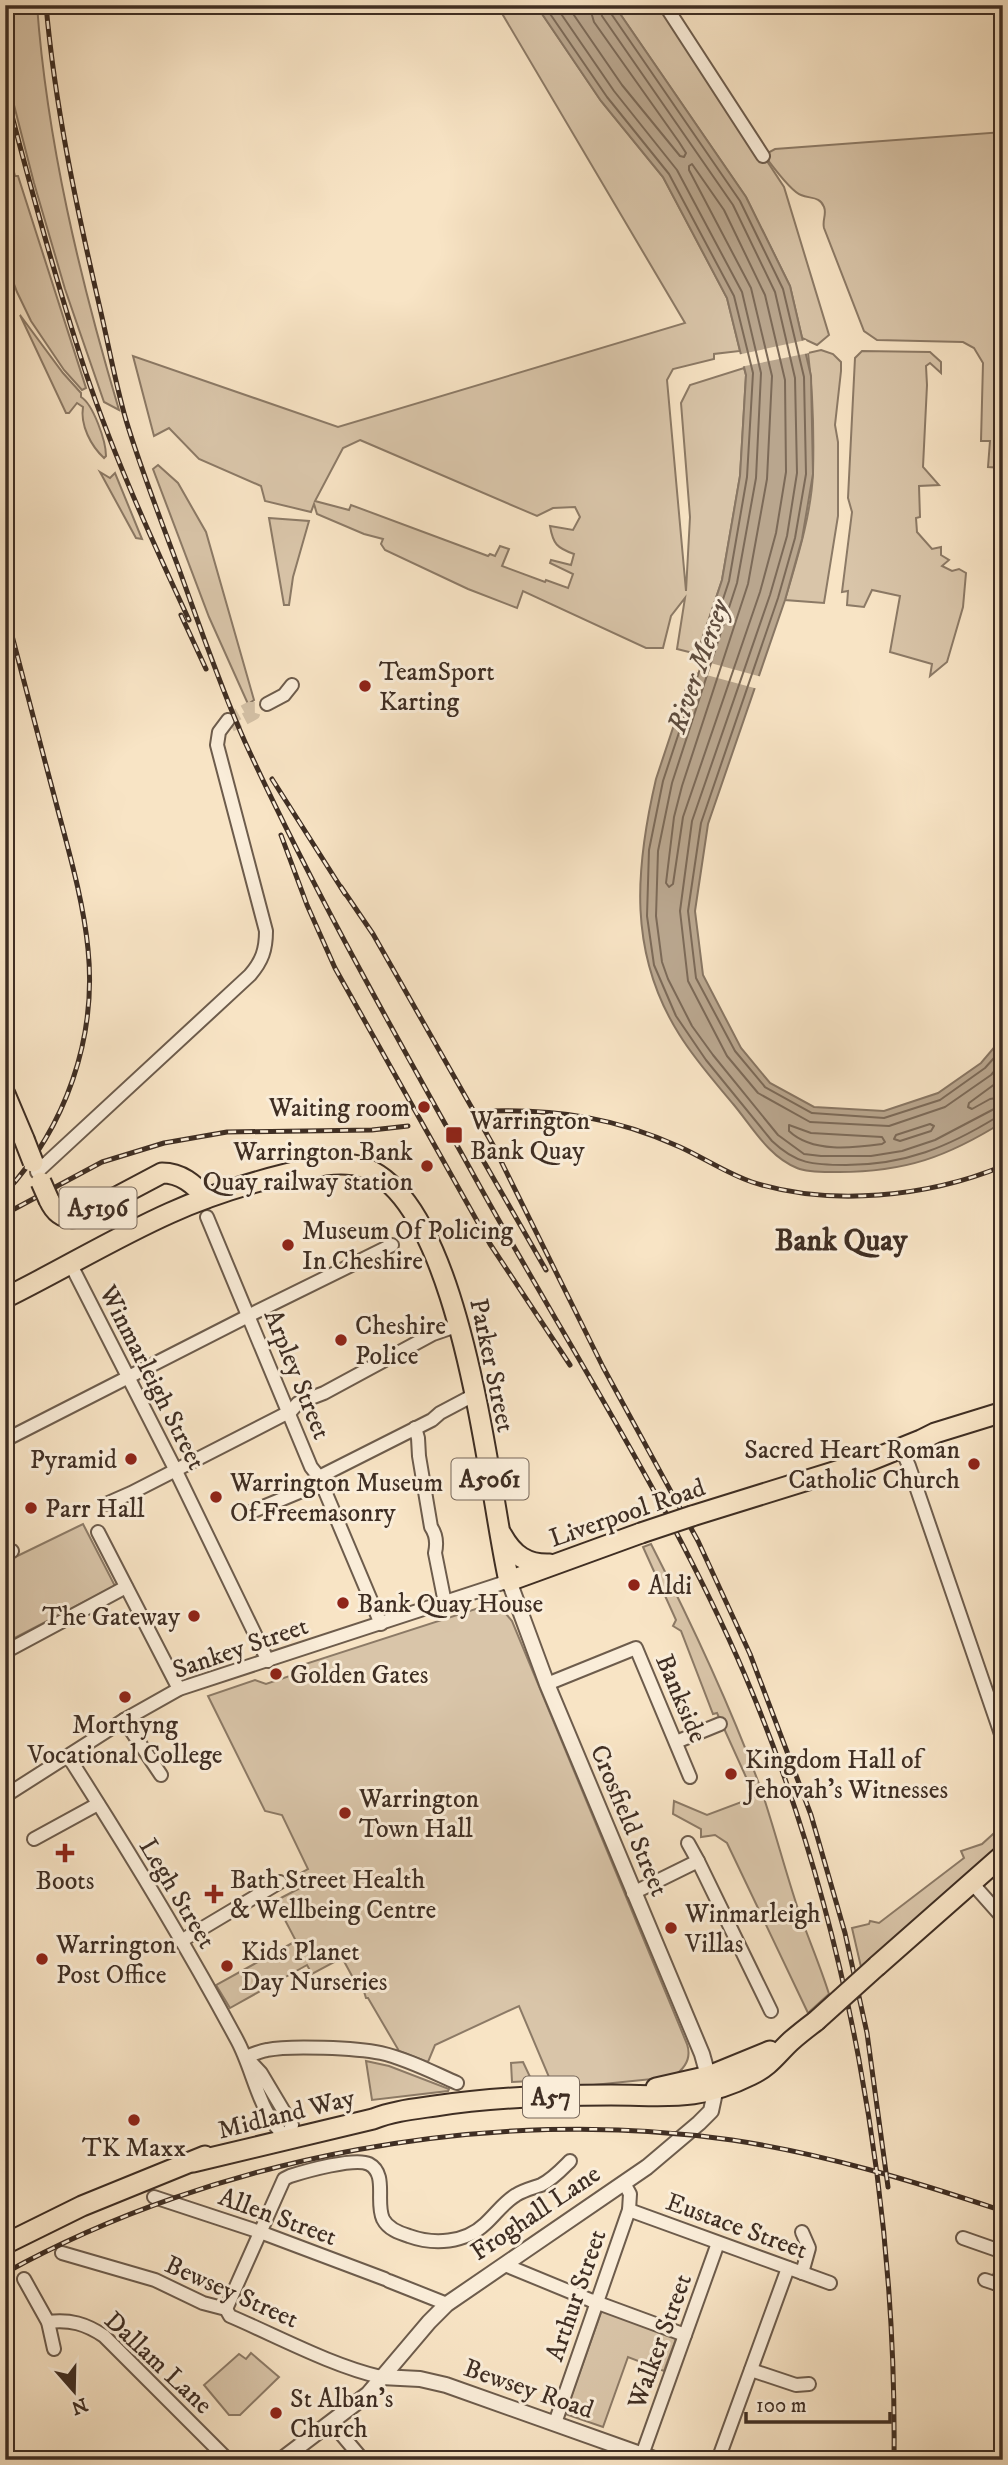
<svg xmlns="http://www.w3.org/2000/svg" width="1008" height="2465" font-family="'IM FELL DW Pica',serif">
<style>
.green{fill:#d9c5a9;stroke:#8c7a66;stroke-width:2;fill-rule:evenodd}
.water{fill:#b9a68e;stroke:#887663;stroke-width:2}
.pier{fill:#f8e4c5}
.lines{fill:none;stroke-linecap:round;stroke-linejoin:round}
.shore{stroke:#7c6a58;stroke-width:2}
.minor-tunnel{stroke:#d3c0a5;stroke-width:12;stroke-dasharray:12 6;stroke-linecap:butt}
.minor-casing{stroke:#6d5c4c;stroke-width:16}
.tertiary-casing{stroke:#6d5c4c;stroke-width:18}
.trunk-casing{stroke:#3f2e23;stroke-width:23}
.minor{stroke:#faedd9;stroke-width:12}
.tertiary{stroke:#faedd9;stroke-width:14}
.trunk{stroke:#f8e4c5;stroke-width:19}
.rail-casing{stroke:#3f2e23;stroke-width:5}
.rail{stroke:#faedd9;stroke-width:2.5;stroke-dasharray:8;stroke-linecap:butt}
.trunk-bridge-casing{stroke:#3f2e23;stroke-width:23;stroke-linecap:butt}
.trunk-bridge{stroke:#f8e4c5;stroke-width:19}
.poi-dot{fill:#8f2418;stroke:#faedd9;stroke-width:2.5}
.labels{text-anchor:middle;stroke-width:6;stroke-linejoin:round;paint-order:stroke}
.shield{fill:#faedd9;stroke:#77675a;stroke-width:2}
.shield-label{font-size:24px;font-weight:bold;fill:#3f2e23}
.poi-label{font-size:26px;fill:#3f2e23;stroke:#faedd9;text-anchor:start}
.street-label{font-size:26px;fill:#3f2e23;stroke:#faedd9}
.water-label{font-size:28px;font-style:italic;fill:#5e4c3e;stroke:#faedd9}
.quarter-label{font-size:30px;font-weight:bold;fill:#3f2e23;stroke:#faedd9}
</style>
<rect width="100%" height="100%" fill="#f8e4c5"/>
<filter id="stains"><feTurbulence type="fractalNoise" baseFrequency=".00286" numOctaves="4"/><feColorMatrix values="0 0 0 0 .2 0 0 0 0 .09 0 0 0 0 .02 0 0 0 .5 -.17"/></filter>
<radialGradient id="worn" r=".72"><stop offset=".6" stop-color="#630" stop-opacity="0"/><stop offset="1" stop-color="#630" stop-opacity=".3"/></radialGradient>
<g class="green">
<path d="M5,5h32c10,137 43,274 82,405l-15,-8 -39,-113 -31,-106 -29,-113z"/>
<path d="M497,5h39l65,96 62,76 64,121 13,53 -26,3v5l-41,10 -6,11 19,211 4,-74 -9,-114 9,-18 54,-17 2,7 -6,101 -18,104 -25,74 -20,-5 8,-51 -14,18 -8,32h-17l-123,-57 -6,17 -49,-19 -83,-39 -4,-6 2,-5 -19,-5 -47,-20 -3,-10 -3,8 -46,-11 -4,-15 -62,-27 -30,-31 -15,8 -21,-80 205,71 347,-104zM360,440l177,76 16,-8 22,-1 5,10 -7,13 -23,-4c3,18 7,22 24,28l-3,11 -20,-5 -1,3 23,11 -5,14 -22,-8 -1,2 -43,-16 7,-17 -9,-3 -5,10 -5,-2 -2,2 -137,-51 -2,5 -34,-9 28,-53z"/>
<polygon points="614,5 665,5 784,187 829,335 817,345 802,338 790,286 746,197"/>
<path d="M1003,132v336l-15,-1 2,-26h-9l2,-78 -9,-15 -11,-6 -86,-2 -13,-9 -40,-103c-2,-8 3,-14 0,-21 -4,-11 -14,-8 -23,-12 -11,-4 -29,-30 -37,-40l11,-6z"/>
<polygon points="5,137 15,176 18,176 86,388 82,390 64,370 31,321 17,292 5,260"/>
<path d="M20,315l43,58 18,20v4c12,7 25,44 25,59l-2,2c-13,-12 -24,-33 -21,-51l-6,-4 -8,10h-3z"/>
<path d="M821,350l12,4 8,8v9l-6,54 3,17v74l-14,87 -39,-3c12,-41 26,-84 28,-127 1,-40 0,-81 -5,-120z"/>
<polygon points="862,351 930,352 941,362 941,373 930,363 926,366 927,385 923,467 939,485 919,486 920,517 916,518 917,532 932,549 941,547 941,555 949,560 942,566 952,571 959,569 966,573 963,607 947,662 930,676 932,664 890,652 900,596 872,590 864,607 847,605 848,591 842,592 852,512 848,498 855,358"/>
<polygon points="158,465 178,483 206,532 254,700 248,704 209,617 153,469"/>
<polygon points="100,472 110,478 115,473 142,539 136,538"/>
<polygon points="269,518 309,521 293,577 289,605 284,605"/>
<polygon points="83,1524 115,1586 5,1643 5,1562"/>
<path d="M651,1544c41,80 80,163 111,248 13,39 23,78 36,117 10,29 22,56 31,85l-21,19 -81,-170 -12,-8 -14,2v-8l-28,-15 1,-13 33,14 48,-18 -38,-84 -4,1 -32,-83 -8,-5 3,-6 -33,-73z"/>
<path d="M491,1604l10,4 11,13 175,423c5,15 -2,25 -15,33l-118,12 -35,-83 -84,39 -7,17 -29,-11 -31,-53h-2l-4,-13 -4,2 -18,-33 -3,3 1,3 -26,14 -5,-9 -77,43 -14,-23 80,-44 -21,-40 29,-15 -5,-12 9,-5 -26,-54 -17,-4 -57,-115 47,-16 11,4 24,-8 9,-10z"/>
<polygon points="1003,1825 1003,1842 861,1967 852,1928 869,1924 870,1921 879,1923 964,1858 961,1851 982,1844"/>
<polygon points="366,2061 389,2066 449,2089 448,2091 372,2100"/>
<polygon points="523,2062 532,2081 512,2082 511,2063"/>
<polygon points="602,2310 677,2336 664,2371 628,2357 603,2427 565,2414"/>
<polygon points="251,2353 279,2377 240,2415 229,2415 204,2385 239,2354 246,2359"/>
</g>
<path class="water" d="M536,5h78l132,192 44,89 21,90 2,98 -11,65 -17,61 -77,224 -13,87 8,64 38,73 29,35 44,24 70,4 54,-18 43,-30 22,-26v85c-56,35 -98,50 -164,50 -13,0 -30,1 -42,-4 -28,-11 -44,-40 -63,-63 -19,-23 -39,-45 -55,-71 -51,-81 -44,-165 -23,-255l66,-199 18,-104 6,-101 -19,-77 -64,-121 -62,-76z"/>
<g class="pier">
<polygon points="806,340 809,353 740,367 737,355"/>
<polygon points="692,658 762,677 758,689 688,670"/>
</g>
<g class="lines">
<g class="shore">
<path d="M544,5l63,92 62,77 65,122 19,77 -6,104 -18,104 -66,200 -14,69 -2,66 7,49 22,51 30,44 66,81c24,23 41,24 74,24 59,0 102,-18 151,-48l6,-1"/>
<polyline points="555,5 614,91 677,170 742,292 761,373 756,478 737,583 672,783 658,851 656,916 662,962 668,979 692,1026 713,1055 778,1135 804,1154 821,1156 871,1156 902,1151 935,1140 994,1109 1003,1107"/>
<polyline points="567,5 622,85 680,156 684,157 686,153 679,142 594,22 589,5"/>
<polyline points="600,5 602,16 733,205 775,292 795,378 797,473 787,536 770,595 692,821 680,911 688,981 727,1056 758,1093 810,1122 889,1126 945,1107 991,1075 1003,1061"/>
<polyline points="609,5 610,12 740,201 783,289 804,377 806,474 795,538 778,598 701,823 688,911 696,978 735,1051 765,1087 812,1113 884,1118 940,1100 985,1068 1003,1048"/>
<polygon points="692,164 724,210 765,295 785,380 786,472 776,533 760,592 683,817 673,884 669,887 666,883 674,817 682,786 748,584 767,479 772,376 751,288 689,170 689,166"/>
<polyline points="1003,1078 969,1103 968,1107 972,1109 990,1099 1003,1097"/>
<polygon points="930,1124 934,1126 931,1131 900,1141 894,1139 896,1135"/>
<path d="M789,1125l22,8 71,4 3,5 -3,2c-29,4 -70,9 -93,-13z"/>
</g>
<polyline class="minor-tunnel" points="228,720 249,708 256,708 254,714 231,726"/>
<defs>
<g id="minor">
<polyline points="665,5 763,156"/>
<polyline points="267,704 284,695 292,685"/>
<path d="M37,1172l213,-197c12,-14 16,-25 16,-44l-49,-186 2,-13 9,-12"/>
<polyline points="207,1217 311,1467 319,1477 381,1624"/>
<polyline points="71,1265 172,1463 268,1661"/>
<path d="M415,1428l3,10 1,18 12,71c5,7 6,17 4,26l10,50"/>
<polyline points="5,1440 254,1313 392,1245"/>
<polyline points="901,1448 909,1466 1003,1740"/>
<polyline points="319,1477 432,1420 440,1413 474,1395"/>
<polyline points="106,1504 131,1493 291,1411 298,1403 324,1393 433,1334 459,1325"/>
<polyline points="251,1512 321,1483"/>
<polyline points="98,1532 179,1689"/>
<polyline points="5,1555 12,1551"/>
<polyline points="5,1652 126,1587"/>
<polyline points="547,1684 636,1648 690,1777"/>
<polyline points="124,1720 161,1775"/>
<polyline points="676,1742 720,1724"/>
<path d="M68,1756c59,92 117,187 169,284 17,31 22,75 50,98l5,-13 -31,-52 -15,-16"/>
<polyline points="5,1796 124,1720 179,1689 509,1581"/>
<polyline points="34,1839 98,1804"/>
<polyline points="688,1843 698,1861"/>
<polyline points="972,1883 1003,1918"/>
<polyline points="633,1893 698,1861 771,2011"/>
<polyline points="181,1941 280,1882"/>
<path d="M246,2057c7,-3 14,-6 21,-7 23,-5 90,-2 114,3 26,6 51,19 76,30"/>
<polyline points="154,2197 260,2232 385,2279"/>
<polyline points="629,2210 830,2283"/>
<polyline points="963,2238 1003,2252"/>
<path d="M62,2253l93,27 48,23 23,6 4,7c47,20 102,50 151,61"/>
<polyline points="505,2265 590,2300 685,2335"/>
<polyline points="802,2273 809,2248 802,2232"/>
<polyline points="24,2279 48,2322 54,2349"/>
<polyline points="985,2280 1003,2286"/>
<polyline points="389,2281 447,2304"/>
<polyline points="997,2284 1003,2269"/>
<path d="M226,2309l58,-130 6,-3c16,-5 65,-19 79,-12 19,10 6,38 14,55 5,10 16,14 26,17 25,9 56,7 76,-12 11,-10 19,-22 31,-29 8,-5 17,-7 25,-10 12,-6 20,-15 29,-24"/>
<path d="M48,2322c22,-3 38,2 56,14l124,124"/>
<polyline points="751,2370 796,2385 809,2384"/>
<polyline points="331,2422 363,2460"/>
<polyline points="555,2423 629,2210 630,2194 624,2183"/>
<polyline points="642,2455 718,2243"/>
<polyline points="718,2460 788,2268"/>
</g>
<g id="tertiary">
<polyline points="381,2377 420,2379 446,2385 657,2460"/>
<polyline points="281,2460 368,2394 429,2322 447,2304 647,2167 699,2123 711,2111 714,2097 702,2054 547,1684 509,1581"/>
</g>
<g id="trunk">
<polyline points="5,1094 24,1139"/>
<path d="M49,1200c6,13 15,20 30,17l83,-44c19,0 32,11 44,25"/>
<path d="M5,1298c55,-27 109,-60 165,-85 37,-17 76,-29 116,-39 21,-5 45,-13 68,-9 108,19 134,326 155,416l132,-48"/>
<polyline points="692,1516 869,1461 921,1440 935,1433 1003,1412"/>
<path d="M502,1535c11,20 25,30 48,29"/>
<polyline points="877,1966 1003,1855"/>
<polyline points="656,2088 709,2076 770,2051"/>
<path d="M193,2162l180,-43c20,-8 41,-10 62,-13 58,-9 117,-11 176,-11 56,0 86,7 140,-20 19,-9 26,-21 40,-34 8,-7 17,-14 25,-20"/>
<polyline points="5,2244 82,2206 205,2156"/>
</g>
</defs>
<use href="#minor" class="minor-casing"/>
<use href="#tertiary" class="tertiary-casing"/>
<use href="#trunk" class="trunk-casing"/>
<use href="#minor" class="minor"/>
<use href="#tertiary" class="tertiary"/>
<use href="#trunk" class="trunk"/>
<defs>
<g id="rail">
<path d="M46,5c9,101 30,200 53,299 9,38 16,78 27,116 15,50 35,100 53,149 21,58 41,117 66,173 68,148 149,290 228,432 91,166 196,325 271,499 103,241 153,525 150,787"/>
<path d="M5,89c23,89 47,178 75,266 29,91 69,179 109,265"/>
<path d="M5,609c17,64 33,127 50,190 13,50 28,99 33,150 9,89 -22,178 -83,244"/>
<polyline points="181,615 206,669"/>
<polyline points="272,779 345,894"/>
<polyline points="281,835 307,905 335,968 490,1244 570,1365"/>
<polyline points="341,887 373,934 493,1145 603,1367 698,1541 750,1654 811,1815 845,1933 867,2033 888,2187"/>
<path d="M489,1111c69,-2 127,7 191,36 24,11 48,27 72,35 78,25 176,15 251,-16"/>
<polyline points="480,1155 546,1270"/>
<polyline points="5,1214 102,1162 164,1143 227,1132 372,1130 408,1126"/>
<path d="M5,2273c211,-117 489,-168 727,-133 93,14 181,41 271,71"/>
</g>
</defs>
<use href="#rail" class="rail-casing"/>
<use href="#rail" class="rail"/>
<defs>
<g id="trunk-bridge">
<polyline points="24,1139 33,1162"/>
<polyline points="41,1182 49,1200"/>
<polyline points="641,1533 692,1516"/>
<polyline points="816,2021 877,1966"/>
</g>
</defs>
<use href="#trunk-bridge" class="trunk-bridge-casing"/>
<use href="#trunk-bridge" class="trunk-bridge"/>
</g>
<g class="poi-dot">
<circle cx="365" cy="686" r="7"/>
<circle cx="424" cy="1107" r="7"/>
<rect x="445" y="1126" width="18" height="18" rx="3.5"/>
<circle cx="427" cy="1166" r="7"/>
<circle cx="288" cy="1245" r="7"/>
<circle cx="341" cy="1340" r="7"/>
<circle cx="131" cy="1459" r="7"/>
<circle cx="974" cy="1464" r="7"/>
<circle cx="216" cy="1497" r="7"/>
<circle cx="31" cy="1508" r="7"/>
<circle cx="634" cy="1585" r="7"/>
<circle cx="343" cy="1603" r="7"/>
<circle cx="194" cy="1616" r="7"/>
<circle cx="276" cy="1674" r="7"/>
<circle cx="125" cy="1697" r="7"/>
<circle cx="731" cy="1774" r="7"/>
<circle cx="345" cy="1813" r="7"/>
<path d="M61.5 1842.5h7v7h7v7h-7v7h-7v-7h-7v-7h7z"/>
<path d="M210.5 1883.5h7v7h7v7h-7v7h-7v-7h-7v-7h7z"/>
<circle cx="671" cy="1928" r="7"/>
<circle cx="42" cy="1959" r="7"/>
<circle cx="227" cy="1966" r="7"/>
<circle cx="134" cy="2120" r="7"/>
<circle cx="276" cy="2413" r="7"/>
</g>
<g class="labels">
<g class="shield">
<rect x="59.5" y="1187.5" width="77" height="41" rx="5"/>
<rect x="451.5" y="1458.5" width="77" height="41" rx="5"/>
<rect x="523" y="2076.5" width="56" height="41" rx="5"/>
</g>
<g class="shield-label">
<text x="98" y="1216">A5196</text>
<text x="490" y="1487">A5061</text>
<text x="551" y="2105">A57</text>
</g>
<g class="poi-label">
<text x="379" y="680">TeamSport<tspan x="379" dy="30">Karting</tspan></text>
<text x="410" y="1116" text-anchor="end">Waiting room</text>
<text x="470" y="1129">Warrington<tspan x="470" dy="30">Bank Quay</tspan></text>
<text x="413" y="1160" text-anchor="end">Warrington Bank<tspan x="413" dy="30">Quay railway station</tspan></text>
<text x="302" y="1239">Museum Of Policing<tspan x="302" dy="30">In Cheshire</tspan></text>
<text x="355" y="1334">Cheshire<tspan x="355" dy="30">Police</tspan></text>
<text x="960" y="1458" text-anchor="end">Sacred Heart Roman<tspan x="960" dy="30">Catholic Church</tspan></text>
<text x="117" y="1468" text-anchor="end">Pyramid</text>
<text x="230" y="1491">Warrington Museum<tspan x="230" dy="30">Of Freemasonry</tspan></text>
<text x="45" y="1517">Parr Hall</text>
<text x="648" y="1594">Aldi</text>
<text x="357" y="1612">Bank Quay House</text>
<text x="180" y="1625" text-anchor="end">The Gateway</text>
<text x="290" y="1683">Golden Gates</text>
<text x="125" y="1733" text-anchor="middle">Morthyng<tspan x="125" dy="30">Vocational College</tspan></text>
<text x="745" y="1768">Kingdom Hall of<tspan x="745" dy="30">Jehovah's Witnesses</tspan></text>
<text x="359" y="1807">Warrington<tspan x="359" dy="30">Town Hall</tspan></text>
<text x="230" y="1888">Bath Street Health<tspan x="230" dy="30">&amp; Wellbeing Centre</tspan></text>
<text x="65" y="1889" text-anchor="middle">Boots</text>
<text x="685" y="1922">Winmarleigh<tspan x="685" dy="30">Villas</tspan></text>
<text x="56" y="1953">Warrington<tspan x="56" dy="30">Post Office</tspan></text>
<text x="241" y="1960">Kids Planet<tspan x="241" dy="30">Day Nurseries</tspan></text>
<text x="134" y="2156" text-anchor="middle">TK Maxx</text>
<text x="290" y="2407">St Alban's<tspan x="290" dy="30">Church</tspan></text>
</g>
<g class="street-label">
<text transform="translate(493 1365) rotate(78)" y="9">Parker Street</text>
<text transform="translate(298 1374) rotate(68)" y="9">Arpley Street</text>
<text transform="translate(153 1377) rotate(63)" y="9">Winmarleigh Street</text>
<text transform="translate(627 1512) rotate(-19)" y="9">Liverpool Road</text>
<text transform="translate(240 1647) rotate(-19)" y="9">Sankey Street</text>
<text transform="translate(682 1698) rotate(67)" y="9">Bankside</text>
<text transform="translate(630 1820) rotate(67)" y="9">Crosfield Street</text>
<text transform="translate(178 1893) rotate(59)" y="9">Legh Street</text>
<text transform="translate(286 2113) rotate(-14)" y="9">Midland Way</text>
<text transform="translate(535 2212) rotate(-34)" y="9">Froghall Lane</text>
<text transform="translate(278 2216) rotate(20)" y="9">Allen Street</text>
<text transform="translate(737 2225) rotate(20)" y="9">Eustace Street</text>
<text transform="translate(232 2291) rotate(24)" y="9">Bewsey Street</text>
<text transform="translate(575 2295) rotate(-71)" y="9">Arthur Street</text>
<text transform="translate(659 2341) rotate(-70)" y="9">Walker Street</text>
<text transform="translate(159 2362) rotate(43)" y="9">Dallam Lane</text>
<text transform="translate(529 2388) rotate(19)" y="9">Bewsey Road</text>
</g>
<g class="water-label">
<text transform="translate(697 666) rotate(-71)" y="10">River Mersey</text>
</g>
<g class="quarter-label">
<text x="841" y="1250">Bank Quay</text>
</g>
</g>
<rect width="1008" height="2465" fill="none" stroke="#f8e4c5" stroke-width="28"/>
<rect x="7" y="7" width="994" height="2451" fill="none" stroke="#3f2e23" stroke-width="3.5"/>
<rect x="14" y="14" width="980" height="2437" fill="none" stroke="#3f2e23" stroke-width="2"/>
<g transform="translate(74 2391) rotate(160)" stroke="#faedd9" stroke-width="5" paint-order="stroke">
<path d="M0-5L12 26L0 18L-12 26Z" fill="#3f2e23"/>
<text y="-10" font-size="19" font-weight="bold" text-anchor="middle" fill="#3f2e23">N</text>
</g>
<path d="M746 2412v10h144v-10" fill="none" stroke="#3f2e23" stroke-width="3.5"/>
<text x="756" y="2412" font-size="21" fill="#3f2e23" stroke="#faedd9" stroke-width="5" paint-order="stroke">100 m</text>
<rect width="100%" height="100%" filter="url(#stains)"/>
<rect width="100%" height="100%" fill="url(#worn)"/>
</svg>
